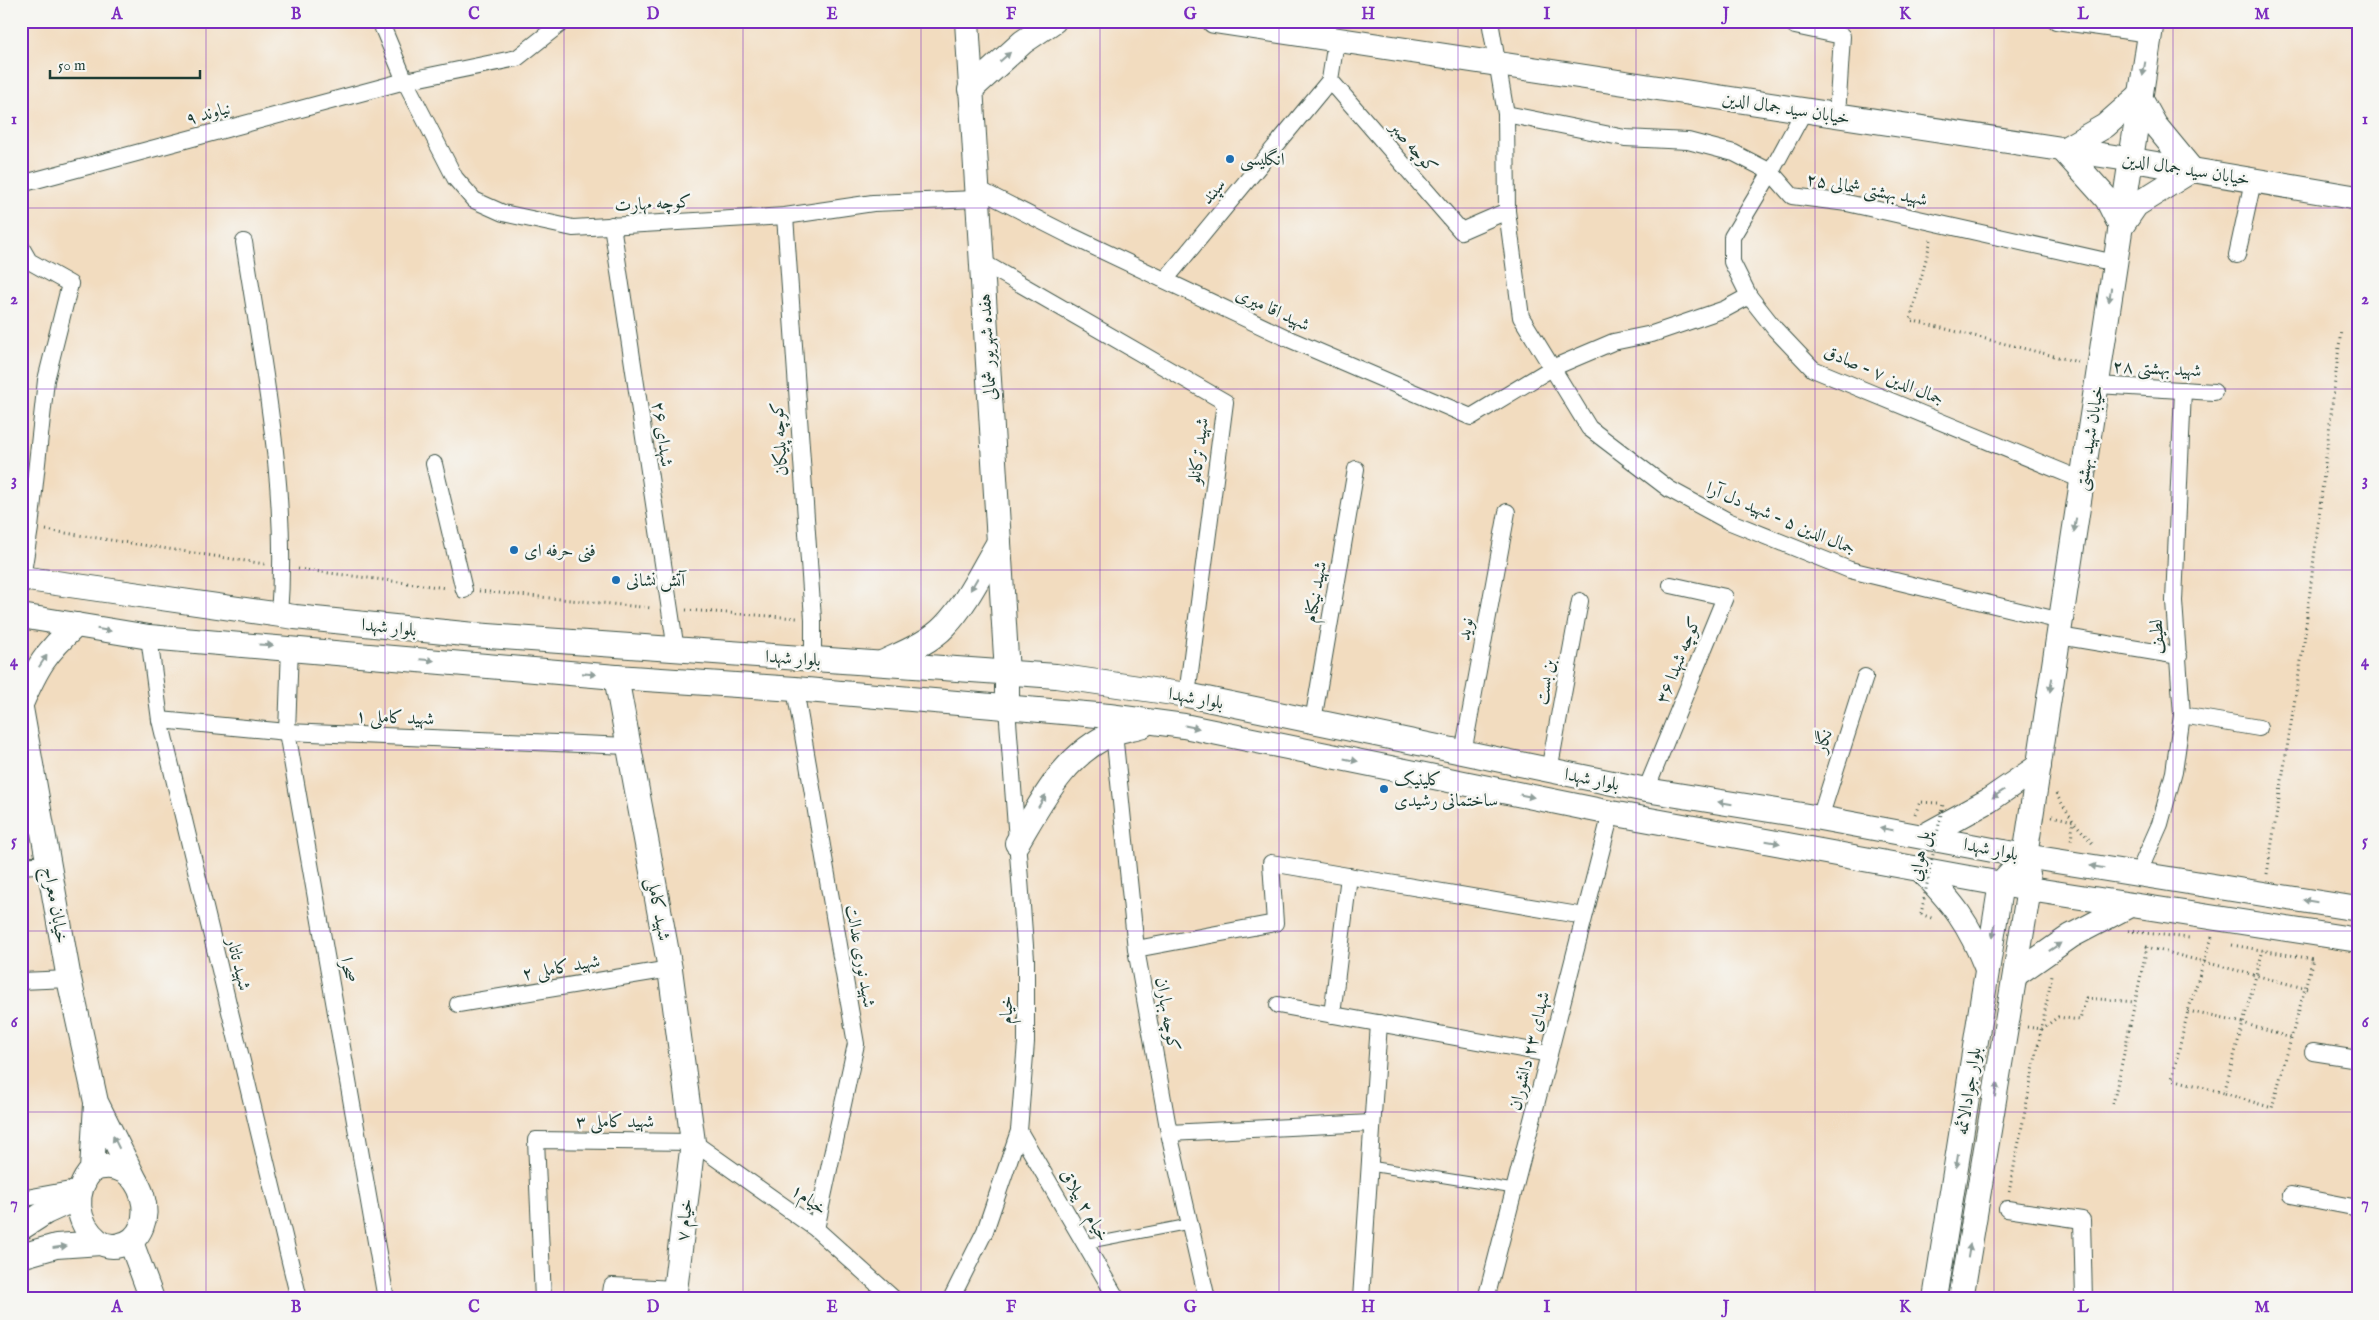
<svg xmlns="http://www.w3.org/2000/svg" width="2379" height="1320" font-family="'IM FELL English',Amiri,serif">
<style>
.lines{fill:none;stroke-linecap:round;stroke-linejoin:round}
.lane-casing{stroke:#3f5549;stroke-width:11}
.street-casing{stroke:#3f5549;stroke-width:18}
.secondary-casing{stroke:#3f5549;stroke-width:26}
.path{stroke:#3f5549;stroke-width:3;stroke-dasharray:1 4;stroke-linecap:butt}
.lane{stroke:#fff;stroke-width:9}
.street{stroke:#fff;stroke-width:16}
.secondary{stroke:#fff;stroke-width:24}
.path-bridge{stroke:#3f5549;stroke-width:3;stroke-dasharray:1 4;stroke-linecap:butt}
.oneway{fill:#8f9e9a}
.grid{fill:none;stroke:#7b2cbf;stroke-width:1;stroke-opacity:0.55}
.poi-dot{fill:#1f6fb2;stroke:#f6f6f2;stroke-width:2}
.labels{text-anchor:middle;stroke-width:5;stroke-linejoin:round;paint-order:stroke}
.street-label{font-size:18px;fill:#1f3d34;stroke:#f6f6f2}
.poi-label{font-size:18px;fill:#1f3d34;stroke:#f6f6f2;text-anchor:start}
.neatline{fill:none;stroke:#7b2cbf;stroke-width:2}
.grid-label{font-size:16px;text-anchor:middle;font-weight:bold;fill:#7b2cbf}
</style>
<rect width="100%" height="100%" fill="#f6f6f2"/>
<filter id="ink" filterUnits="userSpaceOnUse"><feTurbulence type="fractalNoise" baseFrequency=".02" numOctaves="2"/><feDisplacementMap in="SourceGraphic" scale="10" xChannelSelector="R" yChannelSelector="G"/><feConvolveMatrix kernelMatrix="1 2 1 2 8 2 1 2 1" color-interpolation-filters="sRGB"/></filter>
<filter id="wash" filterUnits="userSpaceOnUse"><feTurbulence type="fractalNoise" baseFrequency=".0096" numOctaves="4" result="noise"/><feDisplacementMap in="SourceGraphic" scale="20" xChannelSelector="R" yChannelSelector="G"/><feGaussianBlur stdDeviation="1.12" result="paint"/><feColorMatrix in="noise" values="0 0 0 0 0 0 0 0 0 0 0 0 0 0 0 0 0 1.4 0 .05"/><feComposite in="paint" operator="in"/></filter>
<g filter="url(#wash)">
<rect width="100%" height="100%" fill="#f2dcbf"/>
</g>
<g filter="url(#ink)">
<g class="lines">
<defs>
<g id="lane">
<polyline points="1370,1166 1514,1189"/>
<polyline points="1085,1244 1189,1224"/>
</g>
<g id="street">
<polyline points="380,21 405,81 455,178 474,200 503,213 573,228 785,216 873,203 977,199"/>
<polyline points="1490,21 1506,114 1507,211 1521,317 1589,428 1669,489 1728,521 1850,570 2061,621"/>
<polyline points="1797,21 1795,26 1842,36 1837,116"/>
<polyline points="2056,21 2150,34"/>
<polyline points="1336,41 1330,80 1461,231 1507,211"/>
<polyline points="1804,111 1771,172 1732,237 1732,262 1749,296 1775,329 1813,369 2082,480"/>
<polyline points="1506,114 1625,138 1688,141 1734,153 1771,172 1792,196 1847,203 2115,263"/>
<polyline points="21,184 405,81 517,58 564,21"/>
<polyline points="976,188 1067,234 1289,339 1471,417 1552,368 1613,342 1652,334 1725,309 1749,296"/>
<polyline points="785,216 813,619 813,659"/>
<polyline points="612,225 676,650"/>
<path d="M244,242c19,124 45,248 35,374"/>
<polyline points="21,247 29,261 70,284 46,380 30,528 22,578"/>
<polyline points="2237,255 2253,181"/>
<polyline points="982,262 1225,402 1187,695"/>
<polyline points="1165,280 1330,80"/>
<polyline points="2097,385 2214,392"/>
<polyline points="434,464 464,590"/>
<polyline points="2059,636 2179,656"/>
<polyline points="149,637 160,720 299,1299"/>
<polyline points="290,647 287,732 386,1299"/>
<polyline points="795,689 856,1044 816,1229"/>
<polyline points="2182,715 2259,728"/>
<polyline points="160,720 287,732 628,746"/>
<polyline points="1313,721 1356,469"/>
<polyline points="1114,733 1136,949 1169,1133 1207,1299"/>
<polyline points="1463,753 1507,512"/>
<polyline points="1549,771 1580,601"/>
<polyline points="1646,790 1725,597 1671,585"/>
<polyline points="1820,818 1865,677"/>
<polyline points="21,866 48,864"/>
<polyline points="2138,874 2160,824 2174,772 2182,715 2174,601 2183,390"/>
<polyline points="1136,949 1275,923 1271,863 1584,916"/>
<polyline points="21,981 69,979"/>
<polyline points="458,1004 670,969"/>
<polyline points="1278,1005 1549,1054"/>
<polyline points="1332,1015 1349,876"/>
<polyline points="2313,1052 2358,1059"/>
<polyline points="1019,1131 1117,1299"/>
<polyline points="1169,1133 1372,1123"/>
<polyline points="2291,1195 2358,1208"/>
<polyline points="21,1199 81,1188"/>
<polyline points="2007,1209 2082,1220 2084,1299"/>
<polyline points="543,1299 536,1140 693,1142 816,1229 894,1299"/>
<polyline points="610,1299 612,1286 676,1289"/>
<polyline points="951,1299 985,1231 1019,1131 1026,1042 1026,959 1007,708"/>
<polyline points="1361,1299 1379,1023"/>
<polyline points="1486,1299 1611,813"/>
</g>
<g id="secondary">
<polyline points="967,21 1007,673 1007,708"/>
<polyline points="1214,21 2121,158 2358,198"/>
<polyline points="970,90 1023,42 1054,21"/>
<polygon points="2139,96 2155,125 2192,170 2136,205 2121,227 2107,199 2063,150 2105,126"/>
<polyline points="21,578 295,617 474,635 1056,676 1187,695 1646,790 1820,818 2025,856 2358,909"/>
<polyline points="21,616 149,637 616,677 795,689 1109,716 1184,726 1611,813 2029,889 2358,940"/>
<path d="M882,663c21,-10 47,-20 63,-37 23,-24 37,-56 54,-84"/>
<polyline points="616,677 670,969 693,1142 674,1299"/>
<path d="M21,704c16,-37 25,-52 55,-79"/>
<polyline points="21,708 69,979 96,1102 136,1182"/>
<polyline points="1924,836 1988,801 2039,766"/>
<path d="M1017,843c25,-42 48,-90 97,-110 9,-4 20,-5 29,-8"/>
<polyline points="2025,856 2152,21"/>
<path d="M1919,868c34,35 50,55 68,101"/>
<polyline points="2015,975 2071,936 2130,905"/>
<path d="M92,1170c53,-21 72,66 28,75 -7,2 -15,1 -22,-4 -22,-18 -26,-49 -6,-71l4,-66"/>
<polyline points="21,1228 46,1212 79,1197"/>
<polyline points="131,1242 152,1299"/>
<polyline points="21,1256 56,1246 101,1243"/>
<polyline points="1935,1299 2001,883 2012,871"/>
<polyline points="1961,1299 2029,889 2027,874"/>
</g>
</defs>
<use href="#lane" class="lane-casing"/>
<use href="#street" class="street-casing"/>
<use href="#secondary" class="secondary-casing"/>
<g class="path">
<polyline points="1931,240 1910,320 2078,362"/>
<polyline points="46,530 265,564"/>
<polyline points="298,569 446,588"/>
<polyline points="479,591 652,608"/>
<polyline points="686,610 797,618"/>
<polyline points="2056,794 2073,821 2094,845"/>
<polyline points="1915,814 1920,802 1938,803"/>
<polyline points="2052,816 2073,821 2071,842"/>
<polyline points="2267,874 2304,642 2341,330"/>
<polyline points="1921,914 1934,919"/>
<polyline points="2128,931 2189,938"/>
<polyline points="2212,937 2188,1011 2172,1079 2224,1093"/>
<polyline points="2232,945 2313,959 2272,1108 2224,1093 2263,950"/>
<polyline points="2188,1011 2243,1023 2291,1038"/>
<polyline points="2027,1027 2042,1029 2058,1017 2080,1020 2086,998 2135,1002"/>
<polyline points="2113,1104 2147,947 2308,989"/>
<polyline points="2009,1192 2052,975"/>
</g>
<use href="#lane" class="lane"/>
<use href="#street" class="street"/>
<use href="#secondary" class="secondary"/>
<polyline class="path-bridge" points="1921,914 1943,804"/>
</g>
<defs><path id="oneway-solid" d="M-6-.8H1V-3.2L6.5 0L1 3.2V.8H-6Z" transform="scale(1.25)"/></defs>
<g class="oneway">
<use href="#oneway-solid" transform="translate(1005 57) rotate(-41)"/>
<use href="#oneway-solid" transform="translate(2144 69) rotate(100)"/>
<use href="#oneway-solid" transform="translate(2110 295) rotate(99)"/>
<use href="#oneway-solid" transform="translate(2075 525) rotate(99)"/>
<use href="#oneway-solid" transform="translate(974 584) rotate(120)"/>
<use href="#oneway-solid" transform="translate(104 630) rotate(9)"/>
<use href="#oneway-solid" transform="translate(266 645) rotate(4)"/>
<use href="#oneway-solid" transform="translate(427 660) rotate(5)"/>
<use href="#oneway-solid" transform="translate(43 661) rotate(-56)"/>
<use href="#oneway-solid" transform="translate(589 674) rotate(5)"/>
<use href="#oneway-solid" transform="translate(2051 685) rotate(99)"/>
<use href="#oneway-solid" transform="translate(1192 727) rotate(11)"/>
<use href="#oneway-solid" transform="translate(1351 760) rotate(11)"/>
<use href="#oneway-solid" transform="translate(1998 794) rotate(146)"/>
<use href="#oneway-solid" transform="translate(1527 796) rotate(11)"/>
<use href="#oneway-solid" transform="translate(1042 801) rotate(-59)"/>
<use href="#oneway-solid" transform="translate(1725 803) rotate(-171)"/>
<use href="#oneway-solid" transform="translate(1886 829) rotate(-170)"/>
<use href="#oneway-solid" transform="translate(1773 842) rotate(10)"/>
<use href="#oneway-solid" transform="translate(2097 867) rotate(-171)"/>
<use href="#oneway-solid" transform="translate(2310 901) rotate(-171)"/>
<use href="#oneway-solid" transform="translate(1994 931) rotate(99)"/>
<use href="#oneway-solid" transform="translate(2055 947) rotate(-34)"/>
<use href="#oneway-solid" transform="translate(1996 1090) rotate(-81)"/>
<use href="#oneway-solid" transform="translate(116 1142) rotate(-116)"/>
<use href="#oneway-solid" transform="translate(1957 1161) rotate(99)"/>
<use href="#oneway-solid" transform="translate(60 1247) rotate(-7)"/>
<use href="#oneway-solid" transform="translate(1969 1251) rotate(-81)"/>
</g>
</g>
<path class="grid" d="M206,21v1278M385,21v1278M564,21v1278M743,21v1278M921,21v1278M1100,21v1278M1279,21v1278M1458,21v1278M1636,21v1278M1815,21v1278M1994,21v1278M2173,21v1278M21,208h2337M21,389h2337M21,570h2337M21,750h2337M21,931h2337M21,1112h2337"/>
<g class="poi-dot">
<circle cx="1230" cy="159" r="5"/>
<circle cx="514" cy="550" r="5"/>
<circle cx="616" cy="580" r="5"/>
<circle cx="1384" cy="789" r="5"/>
</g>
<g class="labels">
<g class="street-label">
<text transform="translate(1786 108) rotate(9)" y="6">خیابان سید جمال الدین</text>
<text transform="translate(208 113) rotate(-15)" y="6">نیاوند ۹</text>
<text transform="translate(1414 147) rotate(49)" y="6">کوچه صبر</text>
<text transform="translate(2186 169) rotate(9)" y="6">خیابان سید جمال الدین</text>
<text transform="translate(1867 189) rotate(10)" y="6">۲۵ شهید بهشتی شمالی</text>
<text transform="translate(1213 191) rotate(-50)" y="6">سپند</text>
<text transform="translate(653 203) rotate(-3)" y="6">کوچه مهارت</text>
<text transform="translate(1273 309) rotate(25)" y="6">شهید اقا میری</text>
<text transform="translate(987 347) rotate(-93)" y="6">هفده شهریور شمالی</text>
<text transform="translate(2157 368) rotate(3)" y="6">شهید بهشتی ۲۸</text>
<text transform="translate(1884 375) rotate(23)" y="6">جمال الدین ۷ - صادق</text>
<text transform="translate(663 434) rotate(82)" y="6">شهدای ۲۶</text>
<text transform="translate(2089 438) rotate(-81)" y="6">خیابان شهید بهشتی</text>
<text transform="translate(779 439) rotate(-94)" y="6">کوچه پلیکان</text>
<text transform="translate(1198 451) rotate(-83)" y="6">شهید ترکانلو</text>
<text transform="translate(1781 518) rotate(23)" y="6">جمال الدین ۵ - شهید دل آرا</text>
<text transform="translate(1315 592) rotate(-80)" y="6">شهید نیکنام</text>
<text transform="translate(389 627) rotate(6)" y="6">بلوار شهدا</text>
<text transform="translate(1465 629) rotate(-80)" y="6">نوید</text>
<text transform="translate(2157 637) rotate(-95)" y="6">لطیف</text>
<text transform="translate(793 658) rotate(4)" y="6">بلوار شهدا</text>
<text transform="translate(1678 660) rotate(-68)" y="6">کوچه شهدا ۳۶</text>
<text transform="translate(1545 682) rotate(-80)" y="6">بن بست</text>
<text transform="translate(1196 698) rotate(10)" y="6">بلوار شهدا</text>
<text transform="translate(395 717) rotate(2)" y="6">شهید کاملی ۱</text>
<text transform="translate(1823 741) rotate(-72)" y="6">نگار</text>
<text transform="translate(1592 779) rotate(11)" y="6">بلوار شهدا</text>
<text transform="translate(1991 849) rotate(11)" y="6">بلوار شهدا</text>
<text transform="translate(1919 856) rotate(-79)" y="6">پل هوایی</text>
<text transform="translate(56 905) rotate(80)" y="6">خیابان معراج</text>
<text transform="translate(659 909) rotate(79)" y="6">شهید کاملی</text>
<text transform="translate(861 956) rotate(80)" y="6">شهید نوری عدالت</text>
<text transform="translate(239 964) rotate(76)" y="6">شهید تاتار</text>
<text transform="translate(561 967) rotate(-10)" y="6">شهید کاملی ۲</text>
<text transform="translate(349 970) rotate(80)" y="6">صحرا</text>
<text transform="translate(1006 1010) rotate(-90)" y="6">خیام</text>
<text transform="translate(1168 1014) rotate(80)" y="6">کوچه بهاران</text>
<text transform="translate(1529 1051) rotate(-76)" y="6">شهدای ۲۳ دانشوران</text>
<text transform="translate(1968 1091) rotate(-81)" y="6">بلوار جوادالائمه</text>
<text x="615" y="1127">شهید کاملی ۳</text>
<text transform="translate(809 1199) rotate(36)" y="6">خیام۱</text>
<text transform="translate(1085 1205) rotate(60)" y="6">خیام ۲ ییلاق</text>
<text transform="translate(684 1220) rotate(-84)" y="6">خیام ۷</text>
</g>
<g class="poi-label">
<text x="1240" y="165">انگلیسی</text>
<text x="524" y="556">فنی حرفه ای</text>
<text x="626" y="586">آتش نشانی</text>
<text x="1394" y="785">کلینیک<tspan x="1394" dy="21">ساختمانی رشیدی</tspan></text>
</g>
</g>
<rect width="2379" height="1320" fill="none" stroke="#f6f6f2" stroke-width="55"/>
<path d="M50 70v8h150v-8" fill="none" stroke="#1f3d34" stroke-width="2.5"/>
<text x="58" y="70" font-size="15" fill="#1f3d34" stroke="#f6f6f2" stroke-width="4" paint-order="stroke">50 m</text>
<rect x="28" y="28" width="2324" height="1264" class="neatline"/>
<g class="grid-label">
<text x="117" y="19">A</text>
<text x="296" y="19">B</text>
<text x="474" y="19">C</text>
<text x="653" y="19">D</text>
<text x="832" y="19">E</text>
<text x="1011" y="19">F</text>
<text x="1190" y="19">G</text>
<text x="1368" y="19">H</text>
<text x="1547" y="19">I</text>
<text x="1726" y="19">J</text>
<text x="1905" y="19">K</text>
<text x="2083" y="19">L</text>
<text x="2262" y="19">M</text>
<text x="14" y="124">1</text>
<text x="2365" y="124">1</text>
<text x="14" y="304">2</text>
<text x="2365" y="304">2</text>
<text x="14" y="485">3</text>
<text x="2365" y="485">3</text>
<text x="14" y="666">4</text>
<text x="2365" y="666">4</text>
<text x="14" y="846">5</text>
<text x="2365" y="846">5</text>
<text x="14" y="1027">6</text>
<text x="2365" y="1027">6</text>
<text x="14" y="1208">7</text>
<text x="2365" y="1208">7</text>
<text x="117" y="1312">A</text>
<text x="296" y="1312">B</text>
<text x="474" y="1312">C</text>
<text x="653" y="1312">D</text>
<text x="832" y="1312">E</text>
<text x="1011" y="1312">F</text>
<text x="1190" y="1312">G</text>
<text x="1368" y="1312">H</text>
<text x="1547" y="1312">I</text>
<text x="1726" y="1312">J</text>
<text x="1905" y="1312">K</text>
<text x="2083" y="1312">L</text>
<text x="2262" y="1312">M</text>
</g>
</svg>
